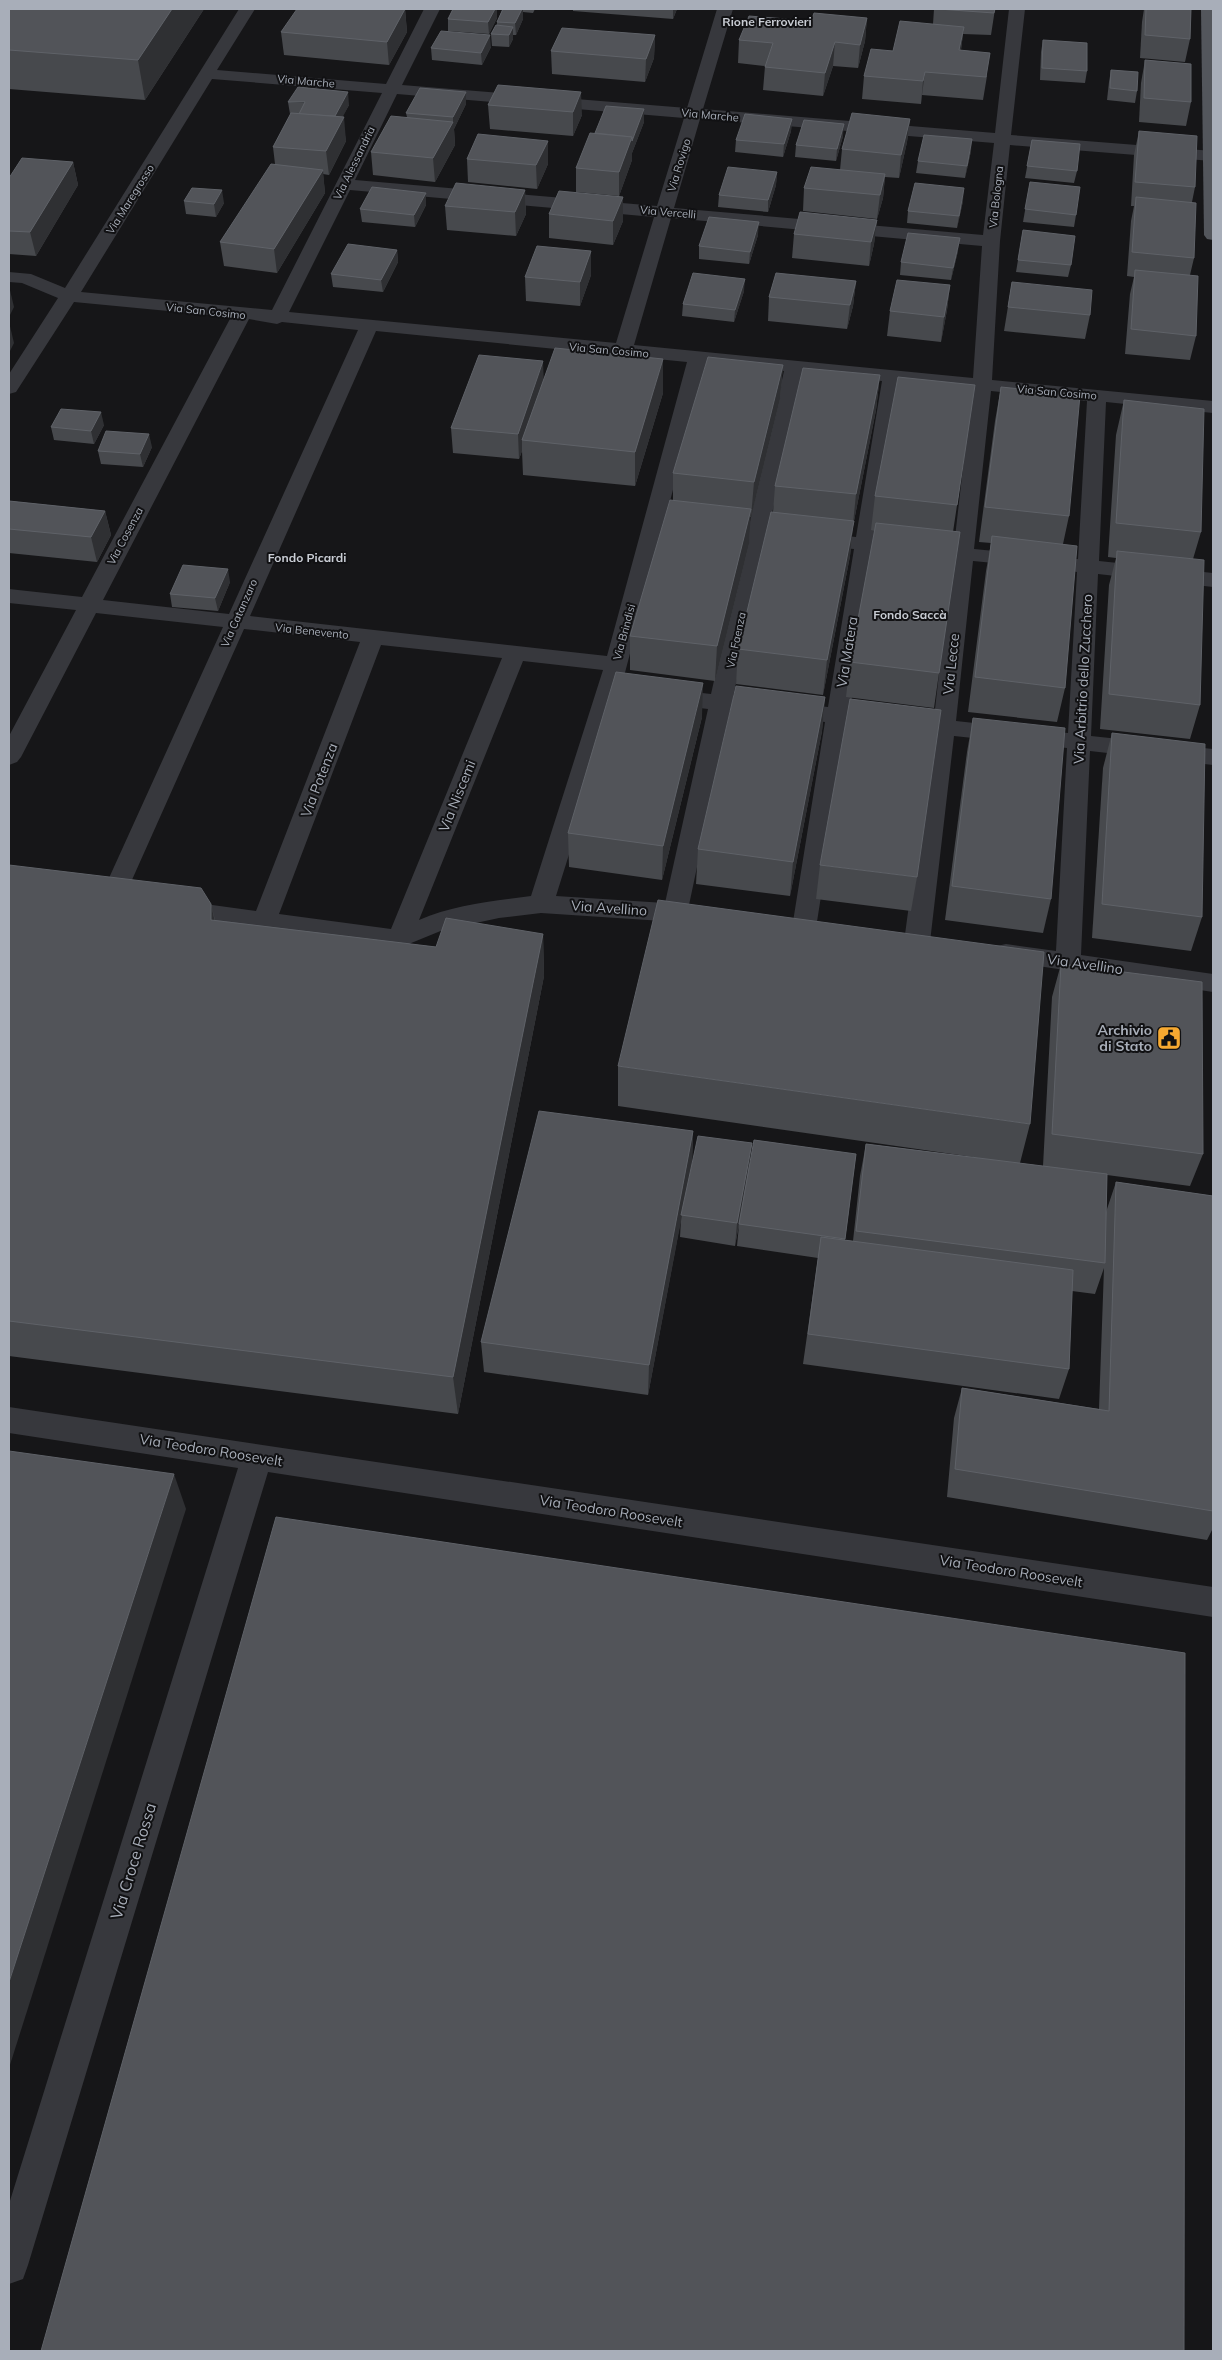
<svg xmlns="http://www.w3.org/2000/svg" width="1222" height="2360" font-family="Mulish,sans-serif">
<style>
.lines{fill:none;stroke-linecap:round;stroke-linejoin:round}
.minor{fill:#37383d;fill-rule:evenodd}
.major{fill:#53565c;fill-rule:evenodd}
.wall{fill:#47494d}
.shaded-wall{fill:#2f3033}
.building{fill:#525459;stroke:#5f6268}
.labels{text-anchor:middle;stroke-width:4;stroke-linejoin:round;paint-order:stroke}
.far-street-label{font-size:11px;fill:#a8aeb9;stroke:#111113}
.far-neighbourhood-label{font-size:12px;font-weight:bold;fill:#c9cdd4;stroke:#111113}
.street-label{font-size:14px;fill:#a8aeb9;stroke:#111113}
.poi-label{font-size:14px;font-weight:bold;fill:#a8aeb9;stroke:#111113;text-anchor:end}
.near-street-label{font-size:16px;fill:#a8aeb9;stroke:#111113}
</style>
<rect width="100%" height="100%" fill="#161618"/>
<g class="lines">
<g class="minor">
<path d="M239,9h16l-38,61 169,14 38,-75h16l-38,76 285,23 30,-99h16l-30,100 292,24 14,-124h16l-14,126 202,16 -1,10 -202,-16 -10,96 -8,139 221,21v12l-107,-11 -7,159 114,12v14l-115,-13 -7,162 122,13v16l-123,-14 -9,204 132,19v18l-216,-32 -4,-7 4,-7 9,-2 50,7 11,-203 -113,-12 -24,206 -4,6 -9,3 -9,-3 -4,-6 28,-209 -14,-3 -3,-5 3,-5 16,-2 18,-159 -77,-8 -25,159 41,6 3,5 -3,5 -8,3 -35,-4 -32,203 -3,6 -9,3 -9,-3 -3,-6 33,-206 -95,-11 -41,194 13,3 3,6 -3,6 -9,3 -152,-10 -42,5 -56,12 -44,18 -135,-17 -97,-16 -3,-6 3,-6 9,-3 80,11 104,-269 -116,-13 -121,271 -3,6 -9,3 -9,-3 -3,-6 124,-273 -127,-14 -75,144 -4,5 -8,3v-29l67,-126 -67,-7v-14l73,8 149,-280 -157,-15 -58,90 -7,2v-20l49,-76 -36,-15 -13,-1v-10l22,2 34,14zM212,79l170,14 -110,217 -191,-18zM397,94l287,24 -27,88 -302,-26zM700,119l294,24 -11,92 -309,-27zM350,190l304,27 -38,126 -327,-31zM671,218l311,28 -9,132 -339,-33zM249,319l28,5 5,-2 76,8 -129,284 -126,-14zM376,331l311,31 -80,294 -357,-40zM706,364l78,7 -35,155 -37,-3 -7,2 -3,4 3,4 41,6 -35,155 -89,-10zM802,373l80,8 -26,156 -87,-9zM901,382l71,7 -18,157 -78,-7zM991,391l96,10 -9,158 -14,1 -4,5 4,5 13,2 -9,161 -112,-12 17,-160 52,5 7,-1 4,-5 -4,-5 -7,-1 -51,-5zM767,541l87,8 -26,158 -95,-10zM381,645l121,13 -111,271 -112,-15zM523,661l80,9 -72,226c-37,5 -78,9 -112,24zM618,698l90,11 -43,194 -109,-7z"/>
<polygon points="9,1407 1213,1587 1213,1617 268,1472 28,2265 23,2279 9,2284 9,2204 238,1468 9,1433"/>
</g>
<polygon class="major" points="1201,9 1213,9 1213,240 1207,239 1204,235"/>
</g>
<g class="wall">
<polygon points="9,9 204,9 145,100 9,89"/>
<polygon points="405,9 407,32 389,65 284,55 281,32"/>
<polygon points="453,9 535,9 533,13 523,12 523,19 516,35 513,35 513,39 509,47 492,46 491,34 497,25 497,22 502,10 497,9 497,18 489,34 448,31 448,19"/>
<polygon points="573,9 677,9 673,19 573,11"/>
<polygon points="934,9 995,9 991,35 963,34 961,50 987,76 983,100 922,95 921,104 862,99 864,76 893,51 933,24"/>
<polygon points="1144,9 1191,9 1190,39 1185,62 1140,58 1142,22"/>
<polygon points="867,18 865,41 858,68 833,66 823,96 763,90 765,66 738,63 739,40 811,21"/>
<polygon points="655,35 654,58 645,82 552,74 551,51"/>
<polygon points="1043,40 1087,71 1085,83 1040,80 1041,52"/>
<polygon points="491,47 482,65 432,60 431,48"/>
<polygon points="1145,60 1191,102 1186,126 1139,122 1141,83"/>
<polygon points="1111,70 1137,91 1135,103 1107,100 1109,82"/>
<polygon points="498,85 582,115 573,136 490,129 488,105"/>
<polygon points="288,102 349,105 342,117 346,141 329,175 323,174 325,193 277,273 224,266 220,242 275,164 273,147 291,114 290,114"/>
<polygon points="466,104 454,129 455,145 435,182 373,175 371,152 407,117 406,113"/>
<polygon points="644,109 644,122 632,153 632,160 619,196 576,192 576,168 595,133"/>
<polygon points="792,119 791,131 783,157 735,152 736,140"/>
<polygon points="910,119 907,142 899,178 885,177 883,198 877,219 803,211 804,188 840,170 842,149"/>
<polygon points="1139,131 1195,187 1192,202 1194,258 1190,275 1196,336 1190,360 1125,354 1130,294 1134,277 1127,276 1131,221 1134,206 1131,206 1134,155"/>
<polygon points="843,136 836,161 795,157 796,145"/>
<polygon points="1032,140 1077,171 1074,183 1025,178"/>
<polygon points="548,141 548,164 537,189 468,182 467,159"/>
<polygon points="971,151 965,178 916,173 918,161"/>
<polygon points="73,162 78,185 36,256 9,254 9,178"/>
<polygon points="777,172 776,185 768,212 718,207 719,195"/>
<polygon points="1030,182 1076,215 1074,227 1023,222"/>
<polygon points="525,190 526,214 516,236 447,230 445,206"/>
<polygon points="184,201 224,203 216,217 186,214"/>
<polygon points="963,201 957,228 907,223 908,211"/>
<polygon points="426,205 415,227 362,222 360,209"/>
<polygon points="549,214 623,221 613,245 549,238"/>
<polygon points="877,220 874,244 869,266 792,258 794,234"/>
<polygon points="1023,230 1071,265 1068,277 1016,272"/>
<polygon points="758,235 749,264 699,259 699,246"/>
<polygon points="397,250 398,262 383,292 333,287 331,274"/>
<polygon points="591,251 591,275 580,306 526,301 525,277"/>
<polygon points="958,251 951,280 900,275 901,262"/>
<polygon points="856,281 853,306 847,329 768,321 769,297"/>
<polygon points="1012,282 1090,315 1085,339 1004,331"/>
<polygon points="950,285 947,310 941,342 887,336 890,311"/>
<polygon points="744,291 734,322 682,316 683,304"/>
<polygon points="783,365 780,399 751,517 750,517 749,544 715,681 630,670 630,636 673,500 673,473"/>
<polygon points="880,375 876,410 853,526 850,556 823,695 736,684 738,649 773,512 775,486"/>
<polygon points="544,379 663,393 635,486 523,475 522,451 519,459 453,453 451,428"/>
<polygon points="975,385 953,532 939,673 934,708 846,697 850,662 875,531 871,530 875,496"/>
<polygon points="1001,387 1069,516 1063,544 1065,688 1057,722 968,712 986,571 991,543 979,542 995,421"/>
<polygon points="1124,400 1201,532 1193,559 1200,705 1190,739 1100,729 1109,585 1116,558 1108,557 1116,435"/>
<polygon points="104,425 94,444 54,440 51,427"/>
<polygon points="152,447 143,467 101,464 98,451"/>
<polygon points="9,501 105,511 111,535 97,562 9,553"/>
<polygon points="230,582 218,611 172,607 170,594"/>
<polygon points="825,697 822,731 790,896 696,884 698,849"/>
<polygon points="702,717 662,880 569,867 568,833"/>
<polygon points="973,718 1051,899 1043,933 945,920 967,752"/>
<polygon points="1112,733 1202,917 1191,951 1092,938 1103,768"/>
<polygon points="9,865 211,904 215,920 436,947 543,934 544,976 458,1414 9,1356"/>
<polygon points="820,865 917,877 911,911 816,899"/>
<polygon points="1061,964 1203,1154 1190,1186 1107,1175 1106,1212 1116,1182 1213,1196 1213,1528 1207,1540 947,1497 954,1418 962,1388 1099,1409 1104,1268 1095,1294 1072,1291 1069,1369 1059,1399 803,1364 818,1258 737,1246 739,1225 735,1246 680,1237 681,1219 648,1395 484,1372 481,1342 693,1131 692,1163 686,1193 749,1166 856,1154 845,1240 853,1241 860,1176 866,1144 980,1158 618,1106 618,1066 1030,1124 1020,1163 1043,1166 1052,997"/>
</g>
<g class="shaded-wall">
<polygon points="172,9 204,9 145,100 138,60"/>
<polygon points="405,9 407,32 389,65 387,42"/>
<polygon points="495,9 497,9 497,18 489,34 488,22"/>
<polygon points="522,9 523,9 523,19 516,35 515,23"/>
<polygon points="673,9 677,9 673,19"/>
<polygon points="867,18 865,41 858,68 860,45"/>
<polygon points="513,27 513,39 509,47 509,35"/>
<polygon points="964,27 961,49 956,73 959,50"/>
<polygon points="490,35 491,47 482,65 481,53"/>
<polygon points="655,35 654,58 645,82 646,59"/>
<polygon points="835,42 833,66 823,96 825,73"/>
<polygon points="925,72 922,95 921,104 923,81"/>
<polygon points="348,92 349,105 336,130 334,118"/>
<polygon points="466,92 466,104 454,129 455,145 435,182 433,158 453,122 453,117"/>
<polygon points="581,92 582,115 573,136 573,112"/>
<polygon points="644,109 644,122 632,153 632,160 619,196 619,172 632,137"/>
<polygon points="344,117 346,141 329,175 326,151"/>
<polygon points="792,119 791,131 783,157 784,144"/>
<polygon points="910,119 907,142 899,178 901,155"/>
<polygon points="844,124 843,136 836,161 837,149"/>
<polygon points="972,139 971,151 965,178 967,166"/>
<polygon points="548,141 548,164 537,189 536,165"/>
<polygon points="73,162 78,185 36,256 30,232"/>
<polygon points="323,170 325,193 277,273 274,249"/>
<polygon points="777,172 776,185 768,212 768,200"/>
<polygon points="885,174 883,198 877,219 880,195"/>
<polygon points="964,188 963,201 957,228 959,216"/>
<polygon points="222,190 224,203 216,217 214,204"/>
<polygon points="525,190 526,214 516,236 515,212"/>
<polygon points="426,193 426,205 415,227 414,215"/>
<polygon points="623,197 623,221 613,245 613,221"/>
<polygon points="877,220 874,244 869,266 871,242"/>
<polygon points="759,222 758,235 749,264 750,252"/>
<polygon points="960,238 958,251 951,280 953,268"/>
<polygon points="397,250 398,262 383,292 381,280"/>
<polygon points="591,251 591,275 580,306 580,282"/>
<polygon points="745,279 744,291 734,322 735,310"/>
<polygon points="856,281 853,306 847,329 850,305"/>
<polygon points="950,285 947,310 941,342 944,317"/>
<polygon points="9,286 14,307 9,317"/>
<polygon points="9,322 14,343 9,353"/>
<polygon points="663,359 663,393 635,486 635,452"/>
<polygon points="543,361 544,386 522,440 522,451 519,459 518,434"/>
<polygon points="783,365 780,399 751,517 754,482"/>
<polygon points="880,375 876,410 853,526 850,556 823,695 827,660 853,524 856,494"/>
<polygon points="101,412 104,425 94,444 91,431"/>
<polygon points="149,434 152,447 143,467 140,454"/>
<polygon points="751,509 749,544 715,681 717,646"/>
<polygon points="105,511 111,535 97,562 91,537"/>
<polygon points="228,569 230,582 218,611 215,598"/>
<polygon points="703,683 702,717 662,880 663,846"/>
<polygon points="825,697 822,731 790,896 793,862"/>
<polygon points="211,904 220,946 211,920"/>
<polygon points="543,934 544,976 458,1414 453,1377"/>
<polygon points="693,1131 692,1163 648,1395 649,1365"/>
<polygon points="752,1143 749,1166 735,1246 737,1223"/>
<polygon points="174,1474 186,1509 9,2068 9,1982"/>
</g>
<g class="building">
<polygon points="9,9 172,9 138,60 9,50"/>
<polygon points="297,9 405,9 387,42 281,32"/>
<polygon points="453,9 495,9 488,22 448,19"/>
<polygon points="503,9 522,9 515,23 497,22"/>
<polygon points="938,9 995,9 994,13"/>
<polygon points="1146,9 1191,9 1190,39 1145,35"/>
<polygon points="814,13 867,18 860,45 835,42 825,73 765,67 773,43 739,40 749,16 811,21"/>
<polygon points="900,21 964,27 959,50 990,53 986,77 925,72 923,81 864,76 871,49 893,51"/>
<polygon points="496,25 513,27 509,35 491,34"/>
<polygon points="562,28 655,35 646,59 551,51"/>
<polygon points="441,31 490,35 481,53 431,48"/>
<polygon points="1043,40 1087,43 1087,71 1042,68"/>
<polygon points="1145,60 1191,64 1191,102 1144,98"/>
<polygon points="1111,70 1138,72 1137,91 1110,88"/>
<polygon points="498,85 581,92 573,112 488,105"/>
<polygon points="298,87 348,92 335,116 299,114 305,102 288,102"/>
<polygon points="420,88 466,92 453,117 406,113"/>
<polygon points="606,106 644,109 632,141 632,137 595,133"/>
<polygon points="291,113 344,117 326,151 273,147"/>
<polygon points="852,113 910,119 901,155 842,149"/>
<polygon points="745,114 792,119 784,144 736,140"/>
<polygon points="391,116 453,122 433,158 371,152"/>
<polygon points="804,120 844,124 837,149 796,145"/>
<polygon points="1139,131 1197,136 1195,187 1135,182"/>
<polygon points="590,133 632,137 619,172 576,168"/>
<polygon points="478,134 548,141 536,165 467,159"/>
<polygon points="924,135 972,139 967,166 918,161"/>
<polygon points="1032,140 1080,144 1077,171 1027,166"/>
<polygon points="22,158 73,162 30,232 9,231 9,178"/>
<polygon points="271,164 323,170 274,249 220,242"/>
<polygon points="728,167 777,172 768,200 719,195"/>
<polygon points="811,167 885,174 880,195 804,188"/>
<polygon points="1030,182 1080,187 1076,215 1025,209"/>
<polygon points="456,183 525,190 515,212 445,206"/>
<polygon points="915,183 964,188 959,216 908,211"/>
<polygon points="372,187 426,193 414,215 360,209"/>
<polygon points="192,188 222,190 214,204 184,201"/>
<polygon points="559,191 623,197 613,221 549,214"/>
<polygon points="1136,197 1196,203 1194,258 1132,252"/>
<polygon points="800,212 877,220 871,242 794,234"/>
<polygon points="709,217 759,222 750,252 699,246"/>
<polygon points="1023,230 1075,236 1071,265 1018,260"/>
<polygon points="908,233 960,238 953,268 901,262"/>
<polygon points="348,244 397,250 381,280 331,274"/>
<polygon points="537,246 591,251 580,282 525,277"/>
<polygon points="1135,270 1198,276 1196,336 1131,329"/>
<polygon points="693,273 745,279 735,310 683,304"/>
<polygon points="776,273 856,281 850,305 769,297"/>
<polygon points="897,280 950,285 944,317 890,311"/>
<polygon points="1012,282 1092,290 1090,315 1008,307"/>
<polygon points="555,348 663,359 635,452 522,440"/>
<polygon points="479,355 543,361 518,434 451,428"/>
<polygon points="708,357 783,365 754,482 673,473"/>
<polygon points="803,368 880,375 856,494 775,486"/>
<polygon points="898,377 975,385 957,505 875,496"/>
<polygon points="1001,387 1080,395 1069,516 985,507"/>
<polygon points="1124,400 1204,409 1201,532 1116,523"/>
<polygon points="61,409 101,412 91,431 51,427"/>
<polygon points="106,431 149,434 140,454 98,451"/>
<polygon points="670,500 751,509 717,646 630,636"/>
<polygon points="9,501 105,511 91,537 9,529"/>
<polygon points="771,512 854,521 827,660 738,649"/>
<polygon points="876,523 960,532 939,673 850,662"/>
<polygon points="992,536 1077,546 1065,688 975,677"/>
<polygon points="1117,551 1204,560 1200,705 1109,694"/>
<polygon points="183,565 228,569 215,598 170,594"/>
<polygon points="616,672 703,683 663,846 568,833"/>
<polygon points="736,686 825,697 793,862 698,849"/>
<polygon points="850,699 941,710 917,877 820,865"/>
<polygon points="973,718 1065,728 1051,899 952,886"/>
<polygon points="1112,733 1205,744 1202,917 1102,904"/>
<polygon points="9,865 201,888 211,904 211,920 436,947 446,918 543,934 453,1377 9,1321"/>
<polygon points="658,900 1044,952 1030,1124 618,1066"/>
<polygon points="1061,964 1202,982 1203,1154 1052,1134"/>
<polygon points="539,1111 693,1131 649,1365 481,1342"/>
<polygon points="698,1136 752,1143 737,1223 681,1215"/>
<polygon points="754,1140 856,1154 845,1239 739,1224"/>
<polygon points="866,1144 1107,1174 1105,1263 856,1231"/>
<polygon points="1116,1182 1213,1196 1213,1511 955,1469 962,1388 1109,1411"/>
<polygon points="821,1237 1073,1270 1069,1369 808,1334"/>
<polygon points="9,1451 174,1474 9,1982"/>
<polygon points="276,1517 1185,1653 1184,2351 41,2351"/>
</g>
<defs>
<symbol id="civic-square" viewBox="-11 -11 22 22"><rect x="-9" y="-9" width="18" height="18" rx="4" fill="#f6a931" stroke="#111113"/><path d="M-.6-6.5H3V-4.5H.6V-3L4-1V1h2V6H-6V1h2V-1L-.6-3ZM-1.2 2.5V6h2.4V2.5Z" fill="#111"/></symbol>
</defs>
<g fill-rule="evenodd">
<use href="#civic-square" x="1155" y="1024" width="28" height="28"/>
</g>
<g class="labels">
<g class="far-street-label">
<text transform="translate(306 81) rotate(5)" y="4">Via Marche</text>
<text transform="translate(710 115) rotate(5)" y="4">Via Marche</text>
<text transform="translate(354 163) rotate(-64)" y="4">Via Alessandria</text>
<text transform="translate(679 165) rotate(-73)" y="4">Via Rovigo</text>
<text transform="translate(996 197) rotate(-84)" y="4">Via Bologna</text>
<text transform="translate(130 199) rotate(-58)" y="4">Via Maregrosso</text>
<text transform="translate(668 212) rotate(5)" y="4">Via Vercelli</text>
<text transform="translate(206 311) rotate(6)" y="4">Via San Cosimo</text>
<text transform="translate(609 350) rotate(5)" y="4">Via San Cosimo</text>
<text transform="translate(1057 392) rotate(5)" y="4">Via San Cosimo</text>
<text transform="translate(125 536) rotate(-62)" y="4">Via Cosenza</text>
<text transform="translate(239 613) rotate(-66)" y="4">Via Catanzaro</text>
<text transform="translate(312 631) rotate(6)" y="4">Via Benevento</text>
<text transform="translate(624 632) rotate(-75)" y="4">Via Brindisi</text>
<text transform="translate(736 640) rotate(-78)" y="4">Via Faenza</text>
</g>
<g class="far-neighbourhood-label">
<text x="767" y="26">Rione Ferrovieri</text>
<text x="307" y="562">Fondo Picardi</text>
<text x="910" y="619">Fondo Saccà</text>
</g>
<g class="street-label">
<text transform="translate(847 652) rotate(-81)" y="5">Via Matera</text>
<text transform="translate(951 664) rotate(-84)" y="5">Via Lecce</text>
<text transform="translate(1083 679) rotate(-87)" y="5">Via Arbitrio dello Zucchero</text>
<text transform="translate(319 780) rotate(-69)" y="5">Via Potenza</text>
<text transform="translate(457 796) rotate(-68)" y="5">Via Niscemi</text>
<text transform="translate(609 908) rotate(4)" y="5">Via Avellino</text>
<text transform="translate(1085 964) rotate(8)" y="5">Via Avellino</text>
<text transform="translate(211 1450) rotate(9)" y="5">Via Teodoro Roosevelt</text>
<text transform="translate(611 1511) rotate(9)" y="5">Via Teodoro Roosevelt</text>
<text transform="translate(1011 1571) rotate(9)" y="5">Via Teodoro Roosevelt</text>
</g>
<g class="poi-label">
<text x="1152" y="1035">Archivio<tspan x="1152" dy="16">di Stato</tspan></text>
</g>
<g class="near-street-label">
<text transform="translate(133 1861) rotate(-73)" y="6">Via Croce Rossa</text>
</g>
</g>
<rect width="1222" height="2360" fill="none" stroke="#a8aeb9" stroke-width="20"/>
</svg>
